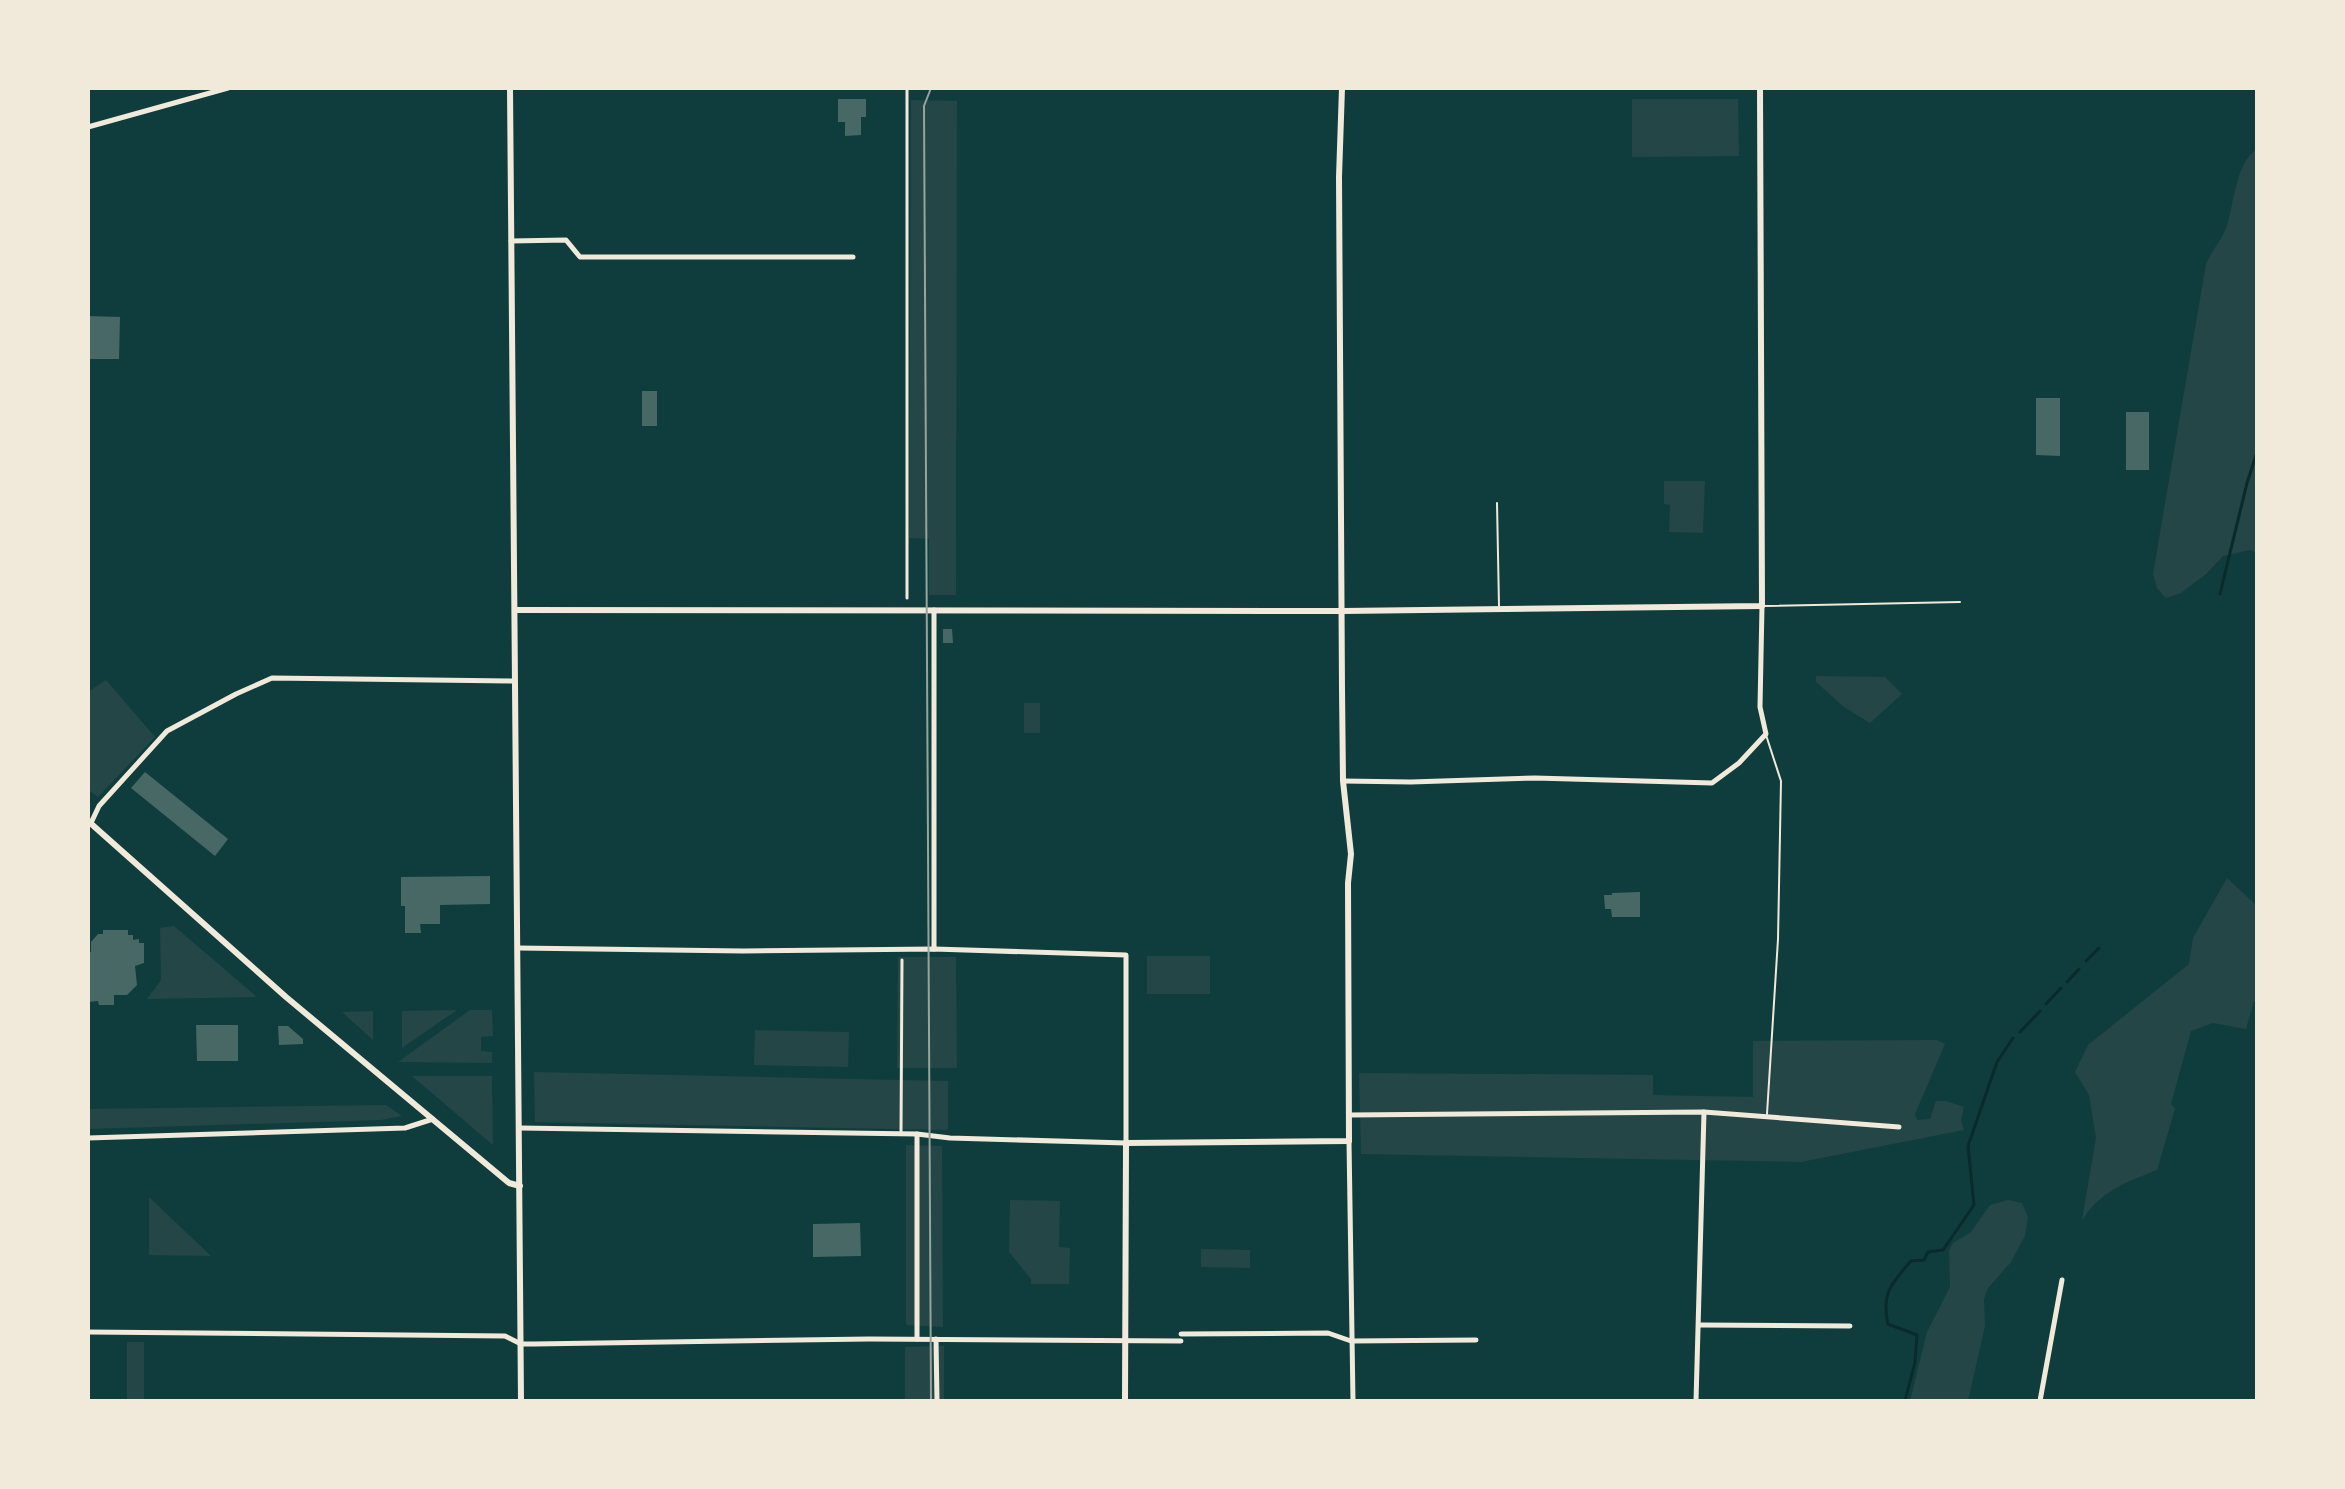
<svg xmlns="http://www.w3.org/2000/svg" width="2345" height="1489" font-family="'Golos Text',sans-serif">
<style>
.green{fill:#244646}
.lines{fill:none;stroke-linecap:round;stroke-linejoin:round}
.stream{stroke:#0a2a2b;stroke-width:3}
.building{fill:#486865}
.service{stroke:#f1e9da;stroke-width:2}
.pedestrian{stroke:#f1e9da;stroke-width:3}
.minor{stroke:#f1e9da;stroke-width:5}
.tertiary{stroke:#f1e9da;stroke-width:6}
.secondary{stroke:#f1e9da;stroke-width:6}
.tram{stroke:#97a49c;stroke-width:2}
</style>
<rect width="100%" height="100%" fill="#0f3d3e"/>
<g class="green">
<polygon points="1632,99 1738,99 1739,156 1632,157"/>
<polygon points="911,100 957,101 956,595 929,595 929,539 909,538"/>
<path d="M2257,149v404l-7,-3 -27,6 -17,18 -25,19 -15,5 -9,-10 -4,-14 53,-310c6,-14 17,-25 21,-39 8,-24 8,-61 30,-76z"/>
<polygon points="1664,481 1705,481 1703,533 1669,532 1670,505 1664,504"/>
<polygon points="1816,676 1885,677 1902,694 1870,723 1844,707 1816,682"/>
<polygon points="106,680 155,737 98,797 88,790 88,692"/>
<rect x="1024" y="703" width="16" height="30"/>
<path d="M2227,878l30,28v95h-3l-8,28 -33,-6 -22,8 -20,73 4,5 -18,61c-32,13 -55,20 -75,50l14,-82 -7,-43 -14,-23 13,-27 101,-81 4,-26z"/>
<polygon points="174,926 257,997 147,999 161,980 160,928"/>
<rect x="1147" y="956" width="63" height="38"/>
<polygon points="898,957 956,957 957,1068 897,1068"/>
<polygon points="457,1010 402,1048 402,1011"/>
<polygon points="470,1010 492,1010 493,1036 481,1037 481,1051 492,1052 492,1063 398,1062"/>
<polygon points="373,1011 373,1040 342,1012"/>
<polygon points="755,1030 849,1032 848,1067 754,1065"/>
<polygon points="1937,1040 1945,1044 1915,1114 1917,1120 1930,1119 1936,1101 1946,1101 1964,1107 1961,1120 1964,1130 1801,1162 1361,1154 1359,1073 1653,1075 1653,1095 1753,1097 1753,1041"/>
<polygon points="534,1072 948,1081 948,1130 535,1122"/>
<polygon points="412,1076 492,1076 493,1145"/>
<polygon points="386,1105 402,1116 381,1120 88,1129 88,1109"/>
<polygon points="906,1145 942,1146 943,1327 906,1325"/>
<polygon points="149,1197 211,1256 149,1255"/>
<polygon points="1010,1200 1060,1201 1059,1247 1070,1248 1069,1284 1031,1284 1031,1279 1009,1252"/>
<polygon points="2008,1200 2022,1203 2028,1217 2025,1236 2011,1262 1988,1288 1984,1299 1985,1326 1968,1401 1910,1401 1927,1332 1950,1287 1949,1251 1953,1243 1971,1232 1990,1205"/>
<polygon points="1201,1249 1250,1250 1250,1268 1201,1267"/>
<rect x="127" y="1342" width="17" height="59"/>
<polygon points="944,1346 944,1401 905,1401 905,1347"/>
</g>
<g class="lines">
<g class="stream">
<polyline points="2257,254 2257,261"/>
<polyline points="2220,594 2247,483 2257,452"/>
<polyline points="2086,961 2099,948"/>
<polyline points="2067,982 2079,969"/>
<polyline points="2046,1004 2061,988"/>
<polyline points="2020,1032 2040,1011"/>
<path d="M1905,1401l10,-39 2,-27 -29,-11c-7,-31 4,-41 23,-63l13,-1 4,-8 15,-2 31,-45 -6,-59 29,-84 16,-24"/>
</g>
</g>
<g class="building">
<polygon points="838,99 866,99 866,117 861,117 861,135 845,136 845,122 838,122"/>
<polygon points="88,316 120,317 119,359 88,359"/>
<rect x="642" y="391" width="15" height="35"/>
<polygon points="2036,398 2060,398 2060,456 2036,455"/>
<rect x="2126" y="412" width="23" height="58"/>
<polygon points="943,629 952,629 953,643 943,643"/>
<polygon points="145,772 228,839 215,856 131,788"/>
<polygon points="490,876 490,904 440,905 440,924 420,924 421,933 405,933 405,906 401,906 401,877"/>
<polygon points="1640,892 1640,917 1612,917 1611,909 1605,909 1604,895 1612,895 1612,893"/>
<polygon points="103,930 128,930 128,935 133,935 133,940 139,939 139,943 144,943 144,963 135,966 137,985 127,995 114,995 114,1005 99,1005 98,1001 88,1002 88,952 91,952 91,942 98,934 103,934"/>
<polygon points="196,1025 238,1025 238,1061 197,1061"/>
<polygon points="278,1026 288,1026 303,1039 303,1044 279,1045"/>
<polygon points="860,1223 861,1256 813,1257 813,1224"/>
</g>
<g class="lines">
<g class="service">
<polyline points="1497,503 1499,606"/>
<polyline points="1763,606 1960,602"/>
<polyline points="1766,735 1781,781 1778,939 1767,1114"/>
</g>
<g class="pedestrian">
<polyline points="907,88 907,598"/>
<polyline points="901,1132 902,960"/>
</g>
<g class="minor">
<polyline points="88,127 228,88"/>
<polyline points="511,241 566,240 580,257 853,257"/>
<polyline points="934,610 934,949"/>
<polyline points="1343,781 1411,782 1535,778 1712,783 1739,763 1766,734 1760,707 1762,606"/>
<polyline points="91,823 99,806 167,731 236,694 272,678 515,681"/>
<polyline points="518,948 743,951 934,949 1126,955 1126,1143 950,1138 917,1134 520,1128"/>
<polyline points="1349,1115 1704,1112 1899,1127"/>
<polyline points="88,1138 405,1128 433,1119"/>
<polyline points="1349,1141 1353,1401"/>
<polyline points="1700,1325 1850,1326"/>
<polyline points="88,1332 505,1336 521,1344 534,1344 869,1339 1181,1341"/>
<polyline points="1181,1334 1328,1333 1351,1341 1476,1340"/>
<polyline points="917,1339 917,1134"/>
<polyline points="936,1339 937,1401"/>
<polyline points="1696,1401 1704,1112"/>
<polyline points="2040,1401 2062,1280"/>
</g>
<g class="tertiary">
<polyline points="515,610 1343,611 1762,606 1760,88"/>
<polyline points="88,821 286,997 509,1183 520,1186"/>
<polyline points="1125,1401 1126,1143 1349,1141 1348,883 1351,854 1343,781 1342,689 1339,177 1342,88"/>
</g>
<polyline class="secondary" points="510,88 521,1401"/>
<polyline class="tram" points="931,1401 924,106 931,88"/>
</g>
<rect width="2345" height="1489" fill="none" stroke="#f1e9da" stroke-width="180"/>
</svg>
